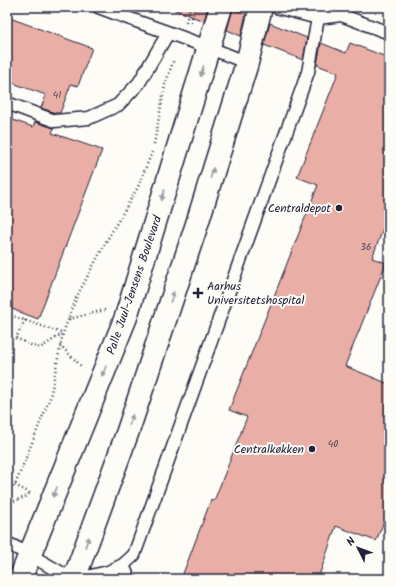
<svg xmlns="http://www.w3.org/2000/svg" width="396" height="586" font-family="Kalam,sans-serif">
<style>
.building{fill:#e9afa6;stroke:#22223b}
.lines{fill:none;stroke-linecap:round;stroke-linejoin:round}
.lane-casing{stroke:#22223b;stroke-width:15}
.secondary-casing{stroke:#22223b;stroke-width:25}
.path{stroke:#22223b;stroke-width:2.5;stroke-dasharray:1 3;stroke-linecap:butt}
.lane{stroke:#fdfcf7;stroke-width:12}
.secondary{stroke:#fdfcf7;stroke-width:22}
.oneway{fill:#9a9aa2}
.poi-dot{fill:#22223b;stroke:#fdfcf7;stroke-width:1.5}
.labels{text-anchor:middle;stroke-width:4;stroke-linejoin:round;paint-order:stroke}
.number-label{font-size:10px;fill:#544556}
.poi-label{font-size:12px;fill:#22223b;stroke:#fdfcf7;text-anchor:end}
.street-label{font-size:12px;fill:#22223b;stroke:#fdfcf7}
</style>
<rect width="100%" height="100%" fill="#fdfcf7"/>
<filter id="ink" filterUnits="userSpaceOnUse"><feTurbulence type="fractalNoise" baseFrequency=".025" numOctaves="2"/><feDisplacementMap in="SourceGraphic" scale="8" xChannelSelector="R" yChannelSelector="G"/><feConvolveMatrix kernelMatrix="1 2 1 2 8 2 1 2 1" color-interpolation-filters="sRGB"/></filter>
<g filter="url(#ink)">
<g class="building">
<polygon points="170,7 208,7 204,21 170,8"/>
<polygon points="233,9 246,14 241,36 227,30"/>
<polygon points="7,17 92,48 78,86 71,84 60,113 56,113 41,108 46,95 7,81"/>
<polygon points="270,23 307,38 303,60 264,45"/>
<polygon points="321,43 346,53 350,43 389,58 389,213 372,258 386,263 345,366 389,384 389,509 376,541 336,526 318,579 181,579 211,500 214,501 247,417 229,410 318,185 297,177 338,73 317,65"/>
<polygon points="7,118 33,127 35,122 54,128 52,133 102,150 38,319 7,307"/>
</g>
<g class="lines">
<defs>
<g id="lane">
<path d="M98,7c50,19 100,35 149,56"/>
<polyline points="276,7 318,18 341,15 389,33"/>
<polyline points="7,103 55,121 89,118 118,105 139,83 168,33"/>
<polyline points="7,543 30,555 72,579"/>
<polyline points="123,565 129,579"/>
<polyline points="78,579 108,572 123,565 134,555 308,72 318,18"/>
</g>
<g id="secondary">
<polyline points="20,579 126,317 221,7"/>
<polyline points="74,579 128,431 196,227 247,63 261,7"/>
</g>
</defs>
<use href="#lane" class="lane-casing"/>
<use href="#secondary" class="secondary-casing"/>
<g class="path">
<polyline points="382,7 389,10"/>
<polyline points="186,22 190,7"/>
<polyline points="191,22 195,7"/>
<polyline points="154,144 165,85 174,59"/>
<polyline points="7,314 62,333"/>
<polyline points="69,319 105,310"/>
<polyline points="25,320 16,338 31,345 40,348 62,334"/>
<polyline points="60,345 82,367"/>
<polyline points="15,485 30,493"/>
<polyline points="7,492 15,485 50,398 63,333 77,296 107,240 138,187 152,152"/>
<path d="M7,505c6,-6 16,-5 22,-11"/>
</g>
<use href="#lane" class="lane"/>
<use href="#secondary" class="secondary"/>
</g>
<defs><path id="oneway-solid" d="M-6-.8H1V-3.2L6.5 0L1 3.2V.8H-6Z"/></defs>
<g class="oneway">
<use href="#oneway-solid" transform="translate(202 71) rotate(107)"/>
<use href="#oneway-solid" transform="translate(212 173) rotate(-73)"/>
<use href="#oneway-solid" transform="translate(163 195) rotate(107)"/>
<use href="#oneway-solid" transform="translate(172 297) rotate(-72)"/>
<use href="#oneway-solid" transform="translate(104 371) rotate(112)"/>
<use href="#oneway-solid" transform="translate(131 420) rotate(-72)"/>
<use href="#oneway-solid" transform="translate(55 492) rotate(112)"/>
<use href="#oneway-solid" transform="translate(87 542) rotate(-70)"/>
</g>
</g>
<g class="poi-dot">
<circle cx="339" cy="208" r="4"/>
<path d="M196 287h4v4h4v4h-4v4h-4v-4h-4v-4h4z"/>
<circle cx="312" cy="449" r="4"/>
</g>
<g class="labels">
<g class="number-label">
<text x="57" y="98">41</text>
<text x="366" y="250">36</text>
<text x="333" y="447">40</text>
</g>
<g class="poi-label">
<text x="331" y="212">Centraldepot</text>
<text x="207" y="290" text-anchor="start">Aarhus<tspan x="207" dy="14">Universitetshospital</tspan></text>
<text x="304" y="453">Centralkøkken</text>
</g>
<g class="street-label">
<text transform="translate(134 285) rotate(-71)" y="4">Palle Juul-Jensens Boulevard</text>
</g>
</g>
<rect width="396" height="586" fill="none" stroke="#fdfcf7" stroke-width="24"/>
<rect x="12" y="12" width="372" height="562" fill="none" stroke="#22223b" stroke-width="1.5" filter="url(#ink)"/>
<g transform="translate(358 548) rotate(312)" stroke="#fdfcf7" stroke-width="3" paint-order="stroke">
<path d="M0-3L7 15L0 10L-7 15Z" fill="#22223b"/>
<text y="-6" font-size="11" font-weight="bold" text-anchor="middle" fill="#22223b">N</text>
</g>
</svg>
